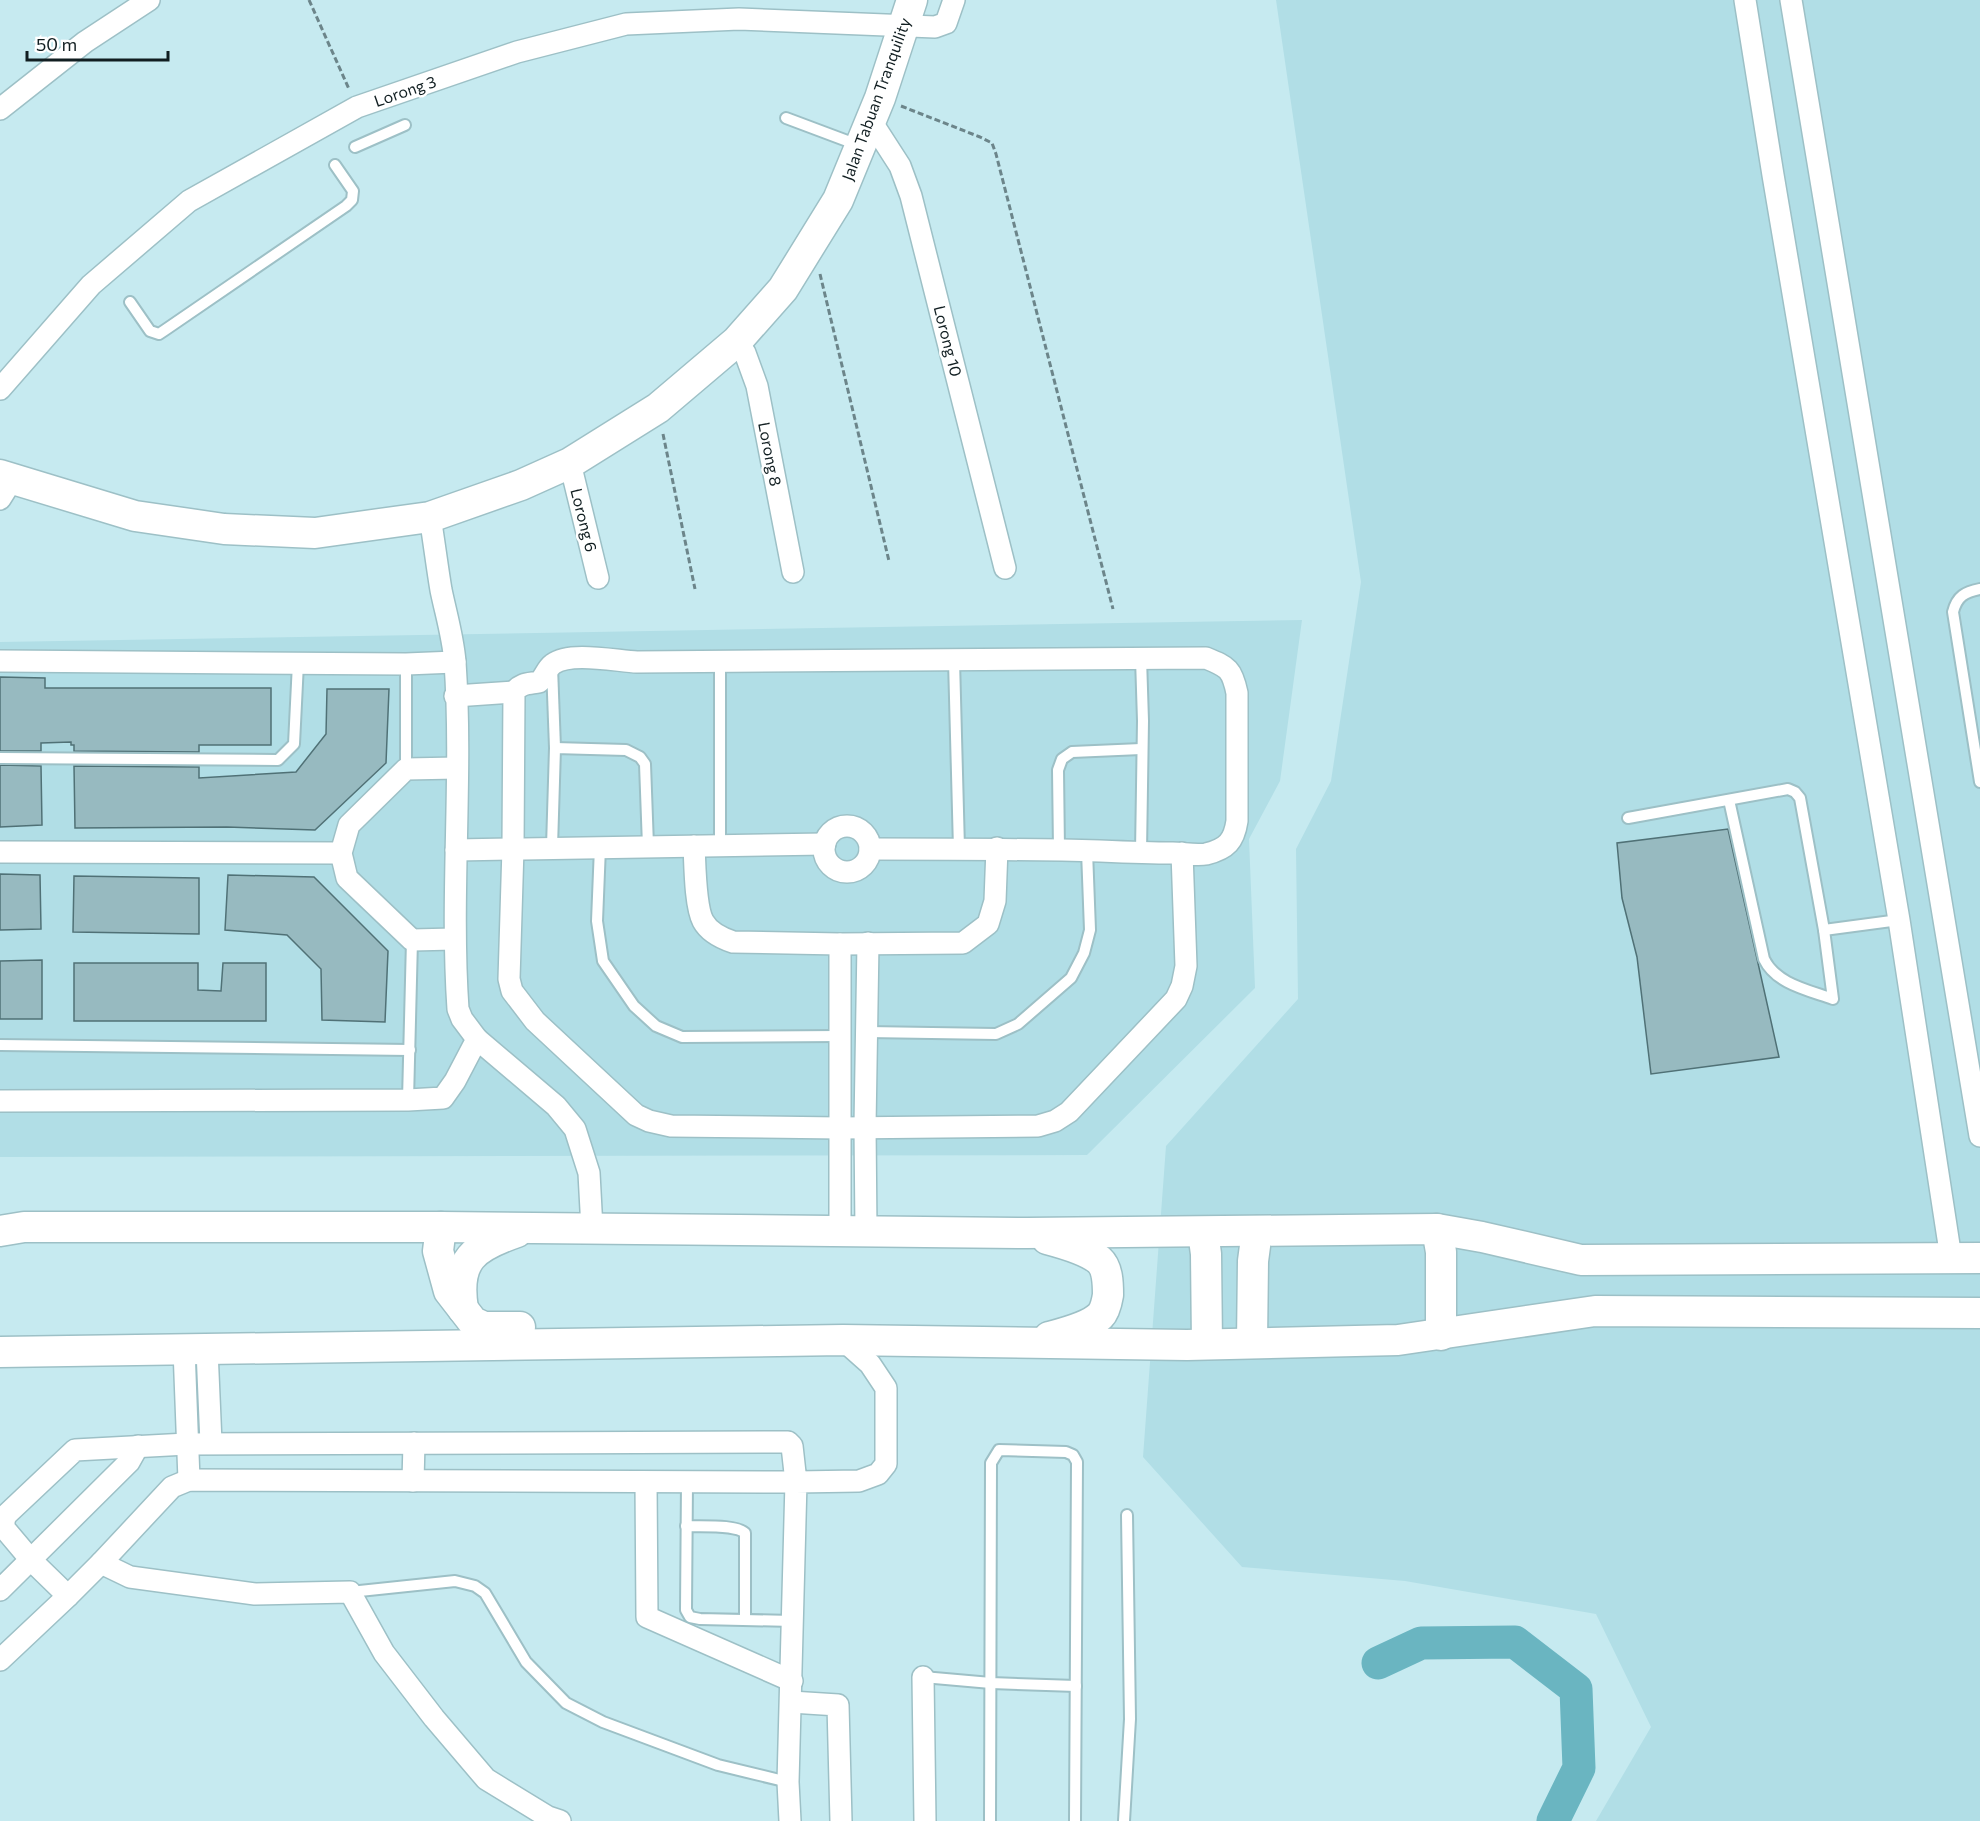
<svg xmlns="http://www.w3.org/2000/svg" width="1980" height="1821" font-family="Commissioner,sans-serif">
<style>
.built{fill:#b1dee6}
.lines{fill:none;stroke-linecap:round;stroke-linejoin:round}
.river{stroke:#6ab5c1;stroke-width:33}
.building{fill:#97bac0;stroke:#507176;stroke-width:1.5}
.lane-casing{stroke:#9dc0c6;stroke-width:14}
.street-casing{stroke:#9dc0c6;stroke-width:24}
.secondary-casing{stroke:#9dc0c6;stroke-width:33}
.path{stroke:#6c858a;stroke-width:3;stroke-dasharray:6 3;stroke-linecap:butt}
.lane{stroke:#fff;stroke-width:10}
.street{stroke:#fff;stroke-width:21}
.secondary{stroke:#fff;stroke-width:30}
.labels{text-anchor:middle;stroke-width:5;stroke-linejoin:round;paint-order:stroke}
.street-label{font-size:16px;fill:#111e21;stroke:#fff}
</style>
<rect width="100%" height="100%" fill="#c6eaf0"/>
<g class="built">
<polygon points="1276,0 1980,0 1980,1821 1596,1821 1651,1727 1596,1614 1405,1581 1242,1567 1143,1457 1166,1146 1298,999 1296,849 1331,781 1361,582"/>
<polygon points="1302,620 1280,781 1249,839 1255,988 1087,1155 0,1157 0,642"/>
</g>
<g class="lines">
<polyline class="river" points="1378,1663 1421,1643 1515,1642 1576,1689 1579,1768 1553,1821"/>
</g>
<g class="building">
<polygon points="0,677 45,678 45,688 271,688 271,745 199,745 199,752 74,751 74,745 71,745 71,742 41,743 41,751 0,751"/>
<polygon points="327,689 389,689 386,763 315,830 227,827 75,828 74,766 199,767 199,778 296,772 326,734"/>
<polygon points="0,765 41,766 42,825 0,827"/>
<polygon points="1728,829 1779,1057 1651,1074 1637,957 1622,898 1617,843"/>
<polygon points="0,874 40,875 41,929 0,930"/>
<polygon points="228,875 314,877 388,951 385,1022 322,1020 321,969 287,935 225,930"/>
<polygon points="74,876 199,878 199,934 73,932"/>
<polygon points="42,960 42,1019 0,1019 0,961"/>
<polygon points="74,963 198,963 198,990 221,991 223,963 266,963 266,1021 74,1021"/>
</g>
<g class="lines">
<defs>
<g id="lane">
<polyline points="786,118 858,145"/>
<polyline points="355,147 405,125"/>
<polyline points="130,302 150,331 159,334 165,330 346,206 352,200 353,191 335,165"/>
<path d="M1980,589c-15,3 -23,7 -27,23l27,170"/>
<polyline points="1141,658 1143,721 1141,852"/>
<polyline points="954,660 959,849"/>
<polyline points="720,662 720,846"/>
<polyline points="552,667 555,748"/>
<polyline points="0,758 278,760 294,744 298,663"/>
<polyline points="406,769 406,664"/>
<path d="M1729,800l35,159c12,25 44,31 69,40l-9,-69"/>
<polyline points="1628,818 1788,789 1795,792 1800,798 1824,930 1899,920"/>
<polyline points="552,847 555,748 626,750 640,757 645,764 648,846"/>
<polyline points="600,847 597,921 603,961 634,1006 656,1026 682,1037 840,1036"/>
<polyline points="1059,850 1058,770 1062,759 1072,752 1141,749"/>
<polyline points="867,1032 996,1034 1018,1024 1071,978 1084,953 1090,930 1087,851"/>
<polyline points="0,1045 410,1050"/>
<polyline points="408,1100 412,940"/>
<polyline points="687,1482 686,1610 690,1617 700,1619 793,1621"/>
<path d="M686,1526c15,1 49,-2 59,7v87"/>
<polyline points="350,1592 455,1581 475,1586 485,1593 526,1662 566,1703 603,1722 718,1765 788,1782"/>
<polyline points="923,1677 991,1683 1076,1686"/>
<polyline points="990,1821 991,1463 999,1450 1066,1452 1073,1455 1077,1462 1075,1821"/>
<polyline points="1124,1821 1130,1719 1127,1515"/>
</g>
<g id="street">
<polyline points="1745,0 1773,175 1899,920 1951,1258"/>
<polyline points="1791,0 1980,1136"/>
<polyline points="0,109 85,42 149,0"/>
<polyline points="871,121 900,166 911,196 1005,568"/>
<polyline points="737,341 745,353 757,386 793,572"/>
<polyline points="0,389 91,285 189,201 357,107 517,52 626,24 739,19 935,27 946,23 954,0"/>
<polyline points="570,463 598,578"/>
<polyline points="0,499 12,480"/>
<polyline points="0,661 406,664 455,662"/>
<polyline points="455,696 514,692"/>
<circle cx="847" cy="849" r="23"/>
<path d="M694,846c1,18 1,60 9,75 6,11 18,17 30,21l107,2 123,-1 25,-19 7,-23 2,-53"/>
<path d="M870,849c77,0 153,0 230,2 24,1 49,2 73,2 10,0 23,3 33,1 21,-5 28,-13 31,-33v-128c-5,-24 -9,-26 -31,-35l-569,4c-21,-1 -67,-11 -84,2 -7,5 -8,13 -14,18 -11,2 -18,1 -25,10l-1,156 -4,131 3,12 23,30 101,94 13,6 22,5 169,2 198,-2 17,-5 14,-9 107,-113 6,-13 4,-20 -4,-113"/>
<polyline points="456,850 825,844"/>
<polyline points="0,852 341,853"/>
<polyline points="454,939 412,940 347,878 341,853 349,825 406,769 457,768"/>
<polyline points="840,944 840,1231"/>
<polyline points="477,1039 556,1106 575,1129 589,1173 592,1229"/>
<path d="M0,1101l408,-1 35,-2 12,-17 22,-42 -15,-20 -4,-10c-8,-116 5,-232 -3,-347 -2,-25 -9,-48 -14,-72 -4,-24 -7,-49 -11,-73"/>
<polyline points="866,1231 865,1126 868,943"/>
<polyline points="184,1349 189,1480"/>
<polyline points="207,1350 211,1443"/>
<polyline points="413,1481 414,1443"/>
<polyline points="646,1482 647,1617 792,1681"/>
<polyline points="101,1563 130,1577 255,1594 350,1592 384,1653 434,1718 486,1779 548,1817 560,1821"/>
<polyline points="0,1590 129,1462 138,1446"/>
<polyline points="0,1660 68,1596"/>
<polyline points="923,1677 925,1821"/>
<polyline points="791,1702 838,1705 841,1821"/>
<polyline points="790,1821 788,1782 796,1482 792,1446 788,1442 187,1444 75,1450 6,1515 4,1521 4,1528 31,1560 68,1596 101,1563 172,1487 189,1480 796,1482 859,1481 878,1474 886,1464 886,1388 870,1364 843,1340"/>
</g>
<g id="secondary">
<polyline points="0,475 135,516 224,529 315,533 430,517 521,485 570,463 658,408 737,341 783,289 838,200 880,98 912,0"/>
<polyline points="441,1227 438,1251 449,1291 473,1322 484,1327 520,1327"/>
<polyline points="1437,1229 1441,1252 1441,1335"/>
<polyline points="0,1231 24,1227 441,1227 1027,1233 1437,1229 1482,1237 1581,1260 1980,1258"/>
<polyline points="1203,1232 1206,1254 1207,1344"/>
<path d="M1047,1239c15,4 40,11 52,21 9,8 9,24 9,35 -1,6 -3,16 -8,21 -11,11 -36,17 -51,21"/>
<path d="M463,1309c-8,-50 11,-62 54,-77"/>
<polyline points="1252,1343 1253,1261 1257,1231"/>
<polyline points="0,1352 843,1340 1187,1345 1398,1340 1595,1311 1980,1313"/>
</g>
</defs>
<use href="#lane" class="lane-casing"/>
<use href="#street" class="street-casing"/>
<use href="#secondary" class="secondary-casing"/>
<g class="path">
<polyline points="309,0 349,89"/>
<polyline points="901,106 980,137 992,143 996,154 1113,609"/>
<polyline points="820,274 889,561"/>
<polyline points="663,434 695,589"/>
</g>
<use href="#lane" class="lane"/>
<use href="#street" class="street"/>
<use href="#secondary" class="secondary"/>
</g>
<g class="labels">
<g class="street-label">
<text transform="translate(405 91) rotate(-19)" y="6">Lorong 3</text>
<text transform="translate(876 99) rotate(-70)" y="6">Jalan Tabuan Tranquility</text>
<text transform="translate(948 341) rotate(76)" y="6">Lorong 10</text>
<text transform="translate(770 454) rotate(79)" y="6">Lorong 8</text>
<text transform="translate(584 520) rotate(76)" y="6">Lorong 6</text>
</g>
</g>
<path d="M27 51v9h141v-9" fill="none" stroke="#111e21" stroke-width="3"/>
<text x="36" y="51" font-size="18" fill="#111e21" stroke="#ffffff" stroke-width="4.5" paint-order="stroke">50 m</text>
</svg>
